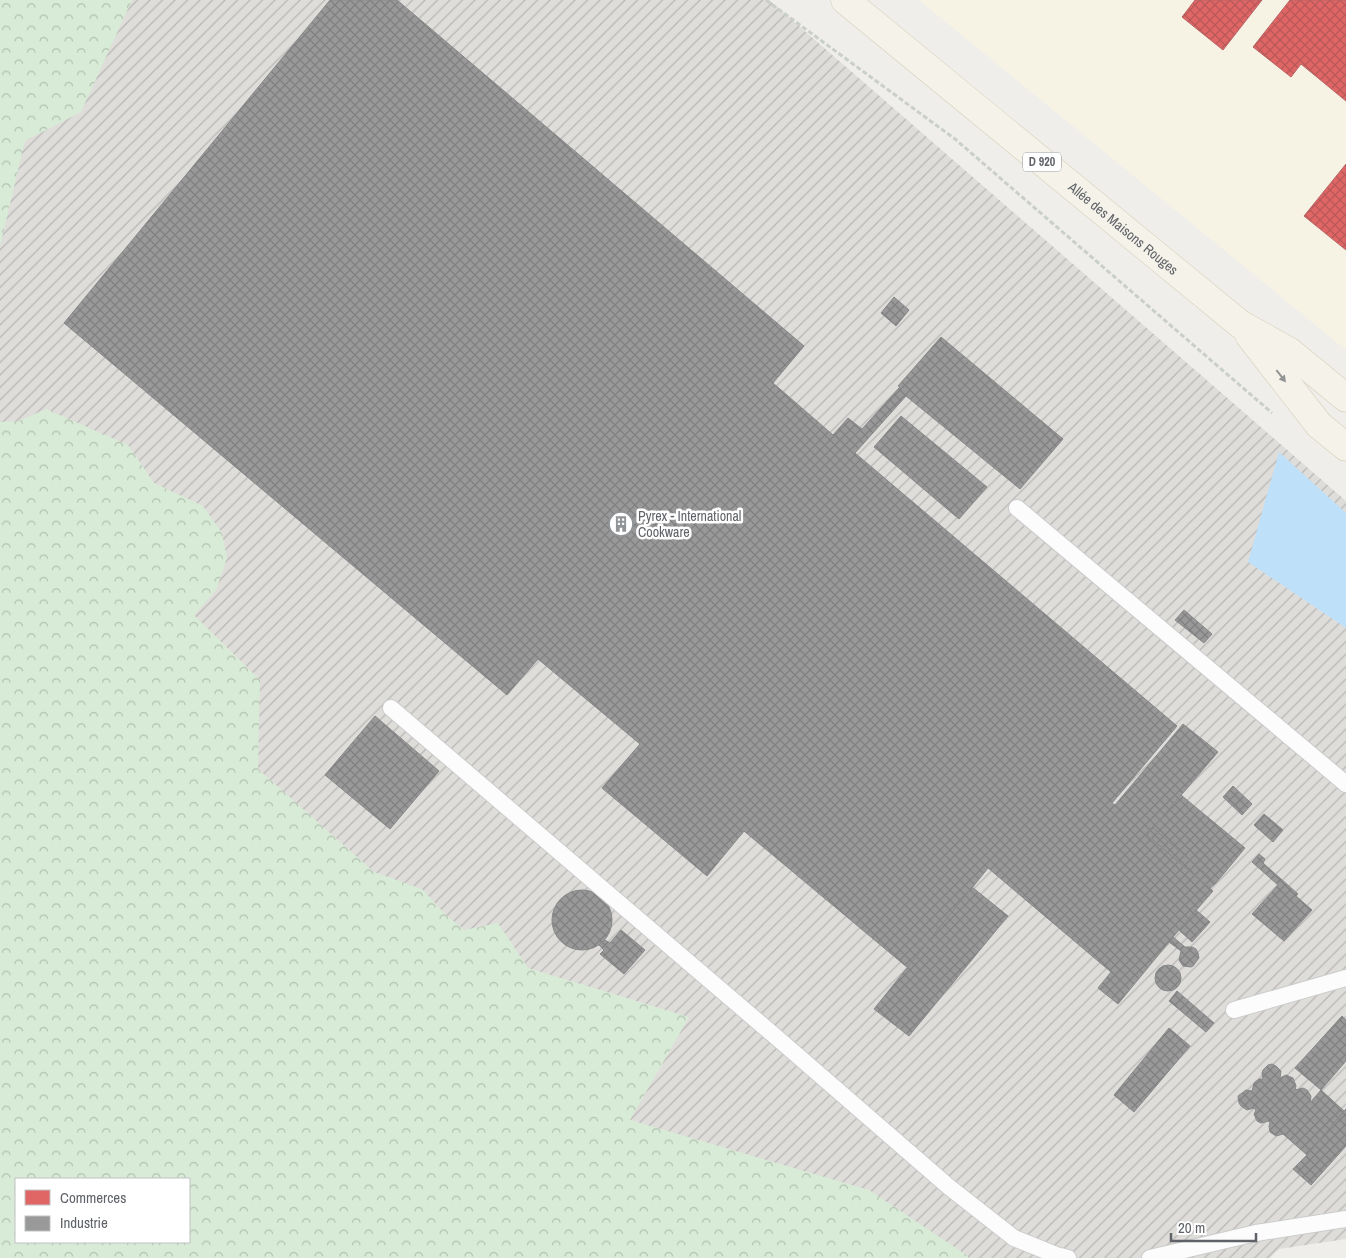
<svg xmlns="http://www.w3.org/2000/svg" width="1346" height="1258" font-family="'Archivo Narrow',sans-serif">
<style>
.commercial{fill:#f7f3e4}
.industrial{fill:url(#industrial-furrows)}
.forest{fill:url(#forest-crowns);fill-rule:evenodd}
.water{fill:#bfe0f9}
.shops{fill:url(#shops-cross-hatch);stroke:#b96567}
.industry{fill:url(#industry-cross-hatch);stroke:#88898a}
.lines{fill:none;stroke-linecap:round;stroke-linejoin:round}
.service-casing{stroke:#cbcccc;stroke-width:18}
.primary-casing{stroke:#d7ceb8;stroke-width:29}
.path{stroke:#cacfcc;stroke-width:3;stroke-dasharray:5 2.5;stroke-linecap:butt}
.service{stroke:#fdfcfc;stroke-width:16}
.primary{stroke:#f4f2e9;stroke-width:28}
.oneway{fill:#939595}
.labels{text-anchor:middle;stroke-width:5;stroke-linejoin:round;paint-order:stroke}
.shield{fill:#fff;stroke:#8f9295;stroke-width:1}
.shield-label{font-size:12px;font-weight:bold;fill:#5f6368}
.street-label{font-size:14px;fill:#5f6368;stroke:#fff}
.poi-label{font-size:14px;fill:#5f6368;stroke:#fff;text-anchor:start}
</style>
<defs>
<pattern id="industrial-furrows" width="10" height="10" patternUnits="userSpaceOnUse" patternTransform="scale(1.25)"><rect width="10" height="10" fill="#dfddda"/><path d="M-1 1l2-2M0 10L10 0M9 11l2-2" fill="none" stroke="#b8b7b5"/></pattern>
<pattern id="forest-crowns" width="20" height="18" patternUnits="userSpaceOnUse" patternTransform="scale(1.25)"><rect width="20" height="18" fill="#d8ebd6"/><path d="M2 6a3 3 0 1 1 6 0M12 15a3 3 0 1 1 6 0" fill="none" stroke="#b2c2b1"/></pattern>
<pattern id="shops-cross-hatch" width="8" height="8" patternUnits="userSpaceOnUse" patternTransform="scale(1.25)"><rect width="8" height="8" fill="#e06666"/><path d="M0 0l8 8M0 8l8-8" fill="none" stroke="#b95858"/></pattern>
<pattern id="industry-cross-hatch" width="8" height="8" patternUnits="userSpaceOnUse" patternTransform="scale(1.25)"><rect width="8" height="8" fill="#999"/><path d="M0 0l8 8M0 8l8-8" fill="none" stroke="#808081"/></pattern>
</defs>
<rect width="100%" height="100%" fill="#efeeea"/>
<polygon class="commercial" points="919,0 1346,0 1346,350"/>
<polygon class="industrial" points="0,0 769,0 1346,501 1346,1239 1279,1249 1270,1258 783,1258 0,552"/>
<g class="forest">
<polygon points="0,0 132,0 81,112 25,141 0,246"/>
<path d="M46,409l82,36 26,38 49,23 19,27 5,25 -11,32 -22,25 66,65 -2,89 116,103 48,17 22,24 20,17 34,-7 30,45 161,49 -59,103 239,70 99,66v2h-968v-836l19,-1zM189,1179v63h-173v-63z"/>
</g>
<polygon class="water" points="1279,452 1346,513 1346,628 1248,562"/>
<g class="shops">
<polygon points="1195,0 1262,0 1223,50 1182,17"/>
<polygon points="1290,0 1346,0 1346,101 1301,64 1291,77 1253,47"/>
<polygon points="1346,164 1346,250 1304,216"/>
</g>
<g class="industry">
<polygon points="330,0 397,0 804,346 773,383 833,435 848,418 862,429 900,387 898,386 941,337 1063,439 1020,489 906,396 855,453 1177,726 1112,803 1115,805 1183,724 1218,752 1147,835 1213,891 1173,937 1185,947 1192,947 1196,949 1198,953 1199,958 1193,966 1191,967 1183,966 1179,960 1181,951 1169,942 1118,1004 1098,988 1111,972 988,868 908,968 744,831 707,876 602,788 640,744 538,659 507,695 64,323"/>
<polygon points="894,297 909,310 896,326 881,313"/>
<polygon points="901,416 987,487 959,519 874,447"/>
<polygon points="1184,610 1212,634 1204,643 1175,620"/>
<polygon points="375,716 439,771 390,829 325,775"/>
<polygon points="1233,786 1252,804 1242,815 1223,797"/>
<polygon points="1181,795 1245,848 1216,883 1153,828"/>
<polygon points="1264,814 1283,830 1273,842 1254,825"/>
<polygon points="1153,828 1216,883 1210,888 1147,835"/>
<polygon points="1259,854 1265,859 1263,863 1298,894 1296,896 1312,910 1284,941 1252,914 1278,885 1252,862"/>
<polygon points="972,887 1008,916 909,1036 874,1009"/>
<circle cx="582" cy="920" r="30"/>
<polygon points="1196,910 1210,922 1192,942 1179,930"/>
<polygon points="621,930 645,950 624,974 600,954 604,950 599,945 605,940 610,943"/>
<circle cx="1168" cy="978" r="13"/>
<polygon points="1177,991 1214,1023 1206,1032 1169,1001"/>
<polygon points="1342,1016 1346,1020 1346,1061 1321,1090 1295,1068"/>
<polygon points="1169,1028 1190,1046 1134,1112 1114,1095"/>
<polygon points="1272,1064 1276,1066 1281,1071 1280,1078 1286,1075 1293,1078 1296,1086 1295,1090 1303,1088 1307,1090 1311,1096 1310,1103 1321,1090 1344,1111 1307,1155 1283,1134 1276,1136 1270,1132 1269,1126 1270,1123 1269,1121 1261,1123 1257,1121 1254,1114 1256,1110 1254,1108 1247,1110 1241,1106 1239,1103 1238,1096 1246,1090 1252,1091 1254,1083 1259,1079 1263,1079 1262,1073 1263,1070 1268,1065"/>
<polygon points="1346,1109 1346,1146 1311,1185 1293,1169 1307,1155"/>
</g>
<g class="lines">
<defs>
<g id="service">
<polyline points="1017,508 1346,784"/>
<polyline points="391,708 783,1043 949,1187 1014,1238 1056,1255 1068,1258"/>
<polyline points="1234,1010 1346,978"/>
<polyline points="1150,1258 1256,1233 1346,1219"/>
</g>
<g id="primary">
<path id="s1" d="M845,0l395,324 50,28 56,46"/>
<polyline points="1249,335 1319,425 1346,447"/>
</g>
</defs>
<use href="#service" class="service-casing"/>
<use href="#primary" class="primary-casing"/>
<polyline class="path" points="766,0 955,139 1272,413"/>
<use href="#service" class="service"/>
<use href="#primary" class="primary"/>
</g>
<defs><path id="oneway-solid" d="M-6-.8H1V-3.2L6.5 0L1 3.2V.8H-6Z" transform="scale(1.25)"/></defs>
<use class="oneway" href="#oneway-solid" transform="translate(1281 376) rotate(52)"/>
<defs>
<symbol id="building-ring" viewBox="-11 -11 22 22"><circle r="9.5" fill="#fff" stroke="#919496" stroke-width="1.5"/><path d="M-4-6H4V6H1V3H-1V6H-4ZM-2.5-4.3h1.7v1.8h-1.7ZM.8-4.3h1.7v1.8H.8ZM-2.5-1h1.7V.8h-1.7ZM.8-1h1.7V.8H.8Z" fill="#919496"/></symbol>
</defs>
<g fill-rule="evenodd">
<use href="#building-ring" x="607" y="510" width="28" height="28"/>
</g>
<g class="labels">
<rect class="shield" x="1023" y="152.5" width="38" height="19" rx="4"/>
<g class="shield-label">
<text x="1042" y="166">D 920</text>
</g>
<g class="street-label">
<text dy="5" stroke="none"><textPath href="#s1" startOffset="360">Allée des Maisons Rouges</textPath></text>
</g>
<g class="poi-label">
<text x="638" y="521">Pyrex - International<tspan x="638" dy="16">Cookware</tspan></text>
</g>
</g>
<rect x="15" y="1178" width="175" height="65" fill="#ffffff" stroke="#bfc1c3"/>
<rect x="25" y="1190" width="25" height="15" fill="#e06666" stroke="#bfc1c3"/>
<text x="60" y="1203" font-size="15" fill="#5f6368">Commerces</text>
<rect x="25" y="1216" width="25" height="15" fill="#999999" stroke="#bfc1c3"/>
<text x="60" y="1228" font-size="15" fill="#5f6368">Industrie</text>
<path d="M1171 1233v8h85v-8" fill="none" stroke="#5f6368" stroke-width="2.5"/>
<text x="1178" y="1233" font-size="15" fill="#5f6368" stroke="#ffffff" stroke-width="4" paint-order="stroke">20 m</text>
</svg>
